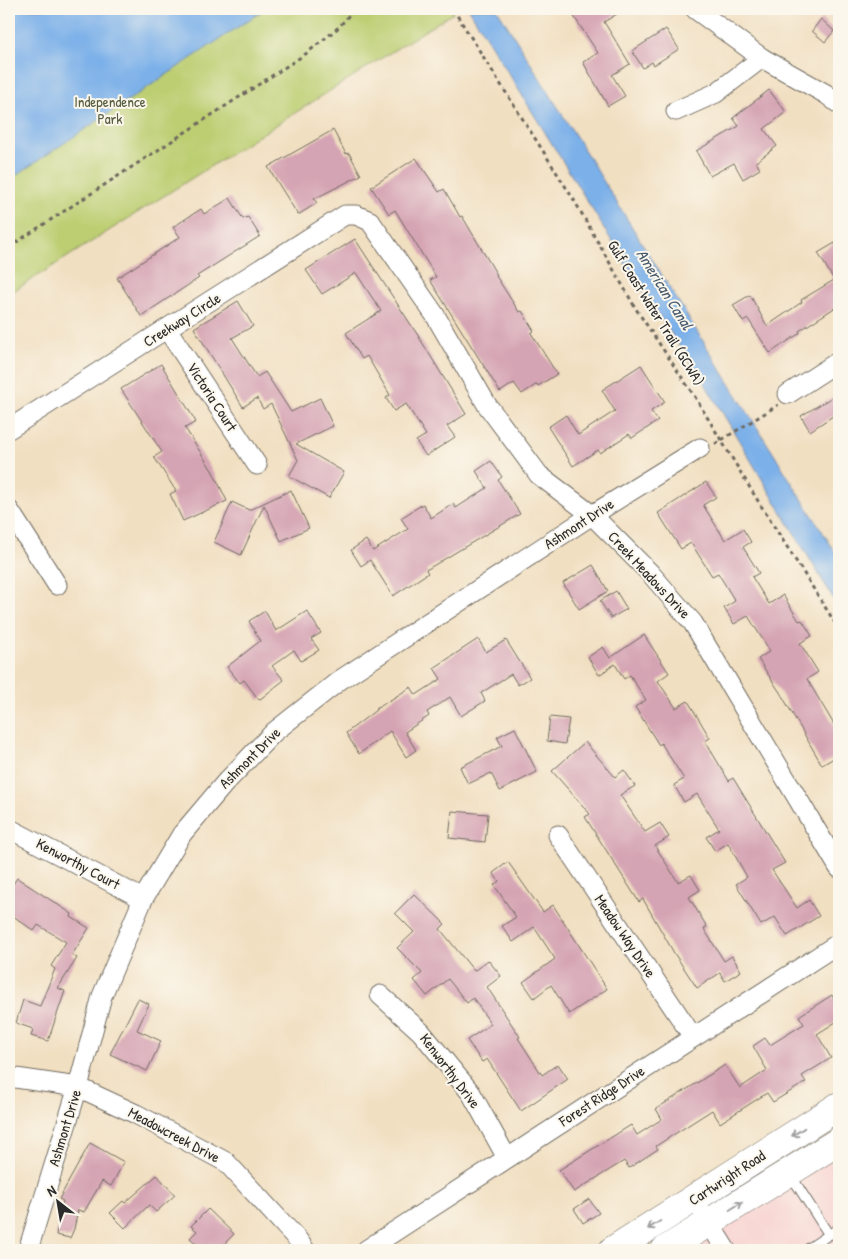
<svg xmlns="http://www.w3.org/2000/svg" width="848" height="1259" font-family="'Patrick Hand',sans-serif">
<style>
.built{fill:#f7d0cf}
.green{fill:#bcce71;stroke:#747c4e}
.water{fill:#7bb0e9;stroke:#536e8a}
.building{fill:#d5a4b4}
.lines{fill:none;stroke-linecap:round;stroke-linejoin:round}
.lane-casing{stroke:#706a60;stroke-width:11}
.street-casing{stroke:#706a60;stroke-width:21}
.primary-casing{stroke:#706a60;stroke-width:29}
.path{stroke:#706a60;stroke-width:3;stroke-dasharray:4 4;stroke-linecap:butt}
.lane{stroke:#fff;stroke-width:9}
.street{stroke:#fff;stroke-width:19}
.primary{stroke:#fff;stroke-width:28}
.oneway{stroke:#a0a0a0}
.labels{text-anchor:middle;stroke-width:4;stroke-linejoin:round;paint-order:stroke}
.park-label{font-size:15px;fill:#565c40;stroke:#fbf7ec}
.street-label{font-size:15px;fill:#2b2b2b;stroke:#fbf7ec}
.water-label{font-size:16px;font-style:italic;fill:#475a6e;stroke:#fbf7ec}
</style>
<rect width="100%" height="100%" fill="#fbf7ec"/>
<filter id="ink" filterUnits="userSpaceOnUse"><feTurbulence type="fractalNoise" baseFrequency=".02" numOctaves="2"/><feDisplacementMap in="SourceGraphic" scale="10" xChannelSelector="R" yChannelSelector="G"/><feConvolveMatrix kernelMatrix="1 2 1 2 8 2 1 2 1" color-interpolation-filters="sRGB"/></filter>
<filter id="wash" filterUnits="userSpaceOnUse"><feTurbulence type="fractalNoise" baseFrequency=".0096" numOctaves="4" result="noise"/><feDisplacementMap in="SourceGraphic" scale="20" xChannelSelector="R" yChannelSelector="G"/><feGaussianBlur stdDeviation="1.12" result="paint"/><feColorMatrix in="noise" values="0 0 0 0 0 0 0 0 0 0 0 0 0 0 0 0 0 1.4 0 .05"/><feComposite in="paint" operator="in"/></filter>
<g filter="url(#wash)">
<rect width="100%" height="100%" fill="#f1dfc1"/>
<polygon class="built" points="839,1155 839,1250 691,1250"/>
<polygon class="green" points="9,9 451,9 453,13 9,294"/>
<g class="water">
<polygon points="9,9 265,9 9,180"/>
<polygon points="469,9 497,9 671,290 839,558 839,608 707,387 640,287"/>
</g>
<g id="blocks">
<g class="building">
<polygon points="569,9 625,9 604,22 630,64 612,75 625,96 608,106 583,62 598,53"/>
<polygon points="821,19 834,31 825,42 812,31"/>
<polygon points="666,29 679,49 654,65 652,62 643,68 632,51"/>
<polygon points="769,90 786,112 764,129 777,146 756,162 760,169 743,179 734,163 710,176 696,151 739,126 733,118"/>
<polygon points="333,130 346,154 349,153 361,175 314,199 317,203 298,215 268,167"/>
<polygon points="416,158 439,192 444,189 460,217 462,216 497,275 496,276 519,312 522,311 534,331 531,333 557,374 538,386 537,384 522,394 514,383 500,392 430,280 436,277 395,210 389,214 371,187"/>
<polygon points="230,198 243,219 248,217 260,236 197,276 199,278 141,316 117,278 180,237 173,227 201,209 204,214"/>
<polygon points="355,239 417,334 466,414 447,426 455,437 426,456 416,441 426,435 406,404 394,411 386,398 390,395 367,356 362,359 346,333 381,311 356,273 322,294 306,270"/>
<polygon points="835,243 839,251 839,305 799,331 800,333 770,353 748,319 743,322 733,305 750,295 767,326 802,302 801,300 834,280 818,253"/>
<polygon points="238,301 253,326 232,338 257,377 265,372 291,412 320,398 333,426 296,444 344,472 329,498 289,476 298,460 271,404 263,409 257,398 243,407 194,328"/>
<polygon points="161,364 196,422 185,428 213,472 227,501 183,521 170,494 176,491 154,457 162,452 121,389"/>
<polygon points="641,365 665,402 651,411 658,421 632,438 629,434 600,453 598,450 573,466 548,427 566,415 578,435 615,411 602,390"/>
<polygon points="839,393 839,412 810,431 801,416"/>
<polygon points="491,461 502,477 498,480 520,514 426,570 428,573 393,596 370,560 361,566 351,550 366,540 373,551 408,529 401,518 423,504 431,518 453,504 456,508 487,488 476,471"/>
<polygon points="706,482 716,497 703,505 725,540 743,529 751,542 743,547 759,573 752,577 769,604 783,595 799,621 802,620 812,636 800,643 818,672 807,679 839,733 839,755 822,765 781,694 758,659 770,651 748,616 734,624 724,608 735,601 718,573 712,576 691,543 681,549 658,513"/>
<polygon points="291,490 309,528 281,541 264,505 241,555 214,542 232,502 249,510"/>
<polygon points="593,565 608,591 579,609 563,583"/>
<polygon points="616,591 627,609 611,618 600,601"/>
<polygon points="265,611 276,631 307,611 321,633 311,639 319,650 301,661 294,650 272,666 284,680 259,700 244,680 240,683 227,667 260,641 249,621"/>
<polygon points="644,635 669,673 658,681 676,708 688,701 710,738 705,741 729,781 733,778 785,863 772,870 797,908 809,900 819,916 787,936 775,917 761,925 736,884 747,877 728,843 715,851 706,837 719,829 697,794 684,802 674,785 684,779 661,743 659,745 635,707 646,700 630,675 624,679 615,664 599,675 588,657 603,647 610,658"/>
<polygon points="478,639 486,652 506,640 530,678 518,685 511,674 481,693 485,701 461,716 450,697 427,712 429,716 405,732 416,750 406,757 390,731 359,754 346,733 376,710 376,709 411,687 416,695 441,679 434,668"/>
<polygon points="550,717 569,719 565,744 547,741"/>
<polygon points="515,728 537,772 500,791 491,773 468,784 460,767 502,746 497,737"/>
<polygon points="585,742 615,777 624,770 635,786 620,795 645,832 660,823 669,837 655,846 678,882 691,875 700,890 689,897 707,927 704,929 724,961 732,956 741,971 725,981 720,973 697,988 674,953 643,899 639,902 585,817 590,814 552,771"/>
<polygon points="452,811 488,814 485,842 449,838"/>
<polygon points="508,862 543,912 553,905 607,989 569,1014 551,985 534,998 523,982 555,959 534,927 513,942 502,926 516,917 494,885 499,881 493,873"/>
<polygon points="17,878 72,914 71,917 89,928 72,955 77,958 58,988 65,991 48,1041 31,1036 33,1029 16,1023 23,1000 40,1006 55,969 51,966 66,942 38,925 34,931 9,913 9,890"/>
<polygon points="414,894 445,924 440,929 474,971 488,960 501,976 487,987 520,1037 518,1038 542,1075 558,1064 568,1079 521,1111 487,1059 482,1062 467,1040 491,1024 473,998 467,1003 448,979 427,996 414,980 422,973 397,948 414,932 395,913"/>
<polygon points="832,995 839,1008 839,1020 817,1034 831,1058 802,1076 806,1082 773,1102 767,1093 720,1123 712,1110 656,1146 658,1149 629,1168 624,1161 574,1192 559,1170 631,1125 637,1135 662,1119 656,1109 725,1065 740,1088 767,1070 753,1046 765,1038 770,1045 804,1024 799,1016"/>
<polygon points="138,999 149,1004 137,1030 161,1041 147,1071 110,1054"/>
<polygon points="90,1143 124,1162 111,1186 102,1181 84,1212 78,1210 74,1229 70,1238 56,1235 63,1201 59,1199"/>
<polygon points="157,1175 175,1195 156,1212 149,1205 125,1228 110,1213 123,1201 125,1203"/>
<polygon points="589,1199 599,1213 583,1223 574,1209"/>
<polygon points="208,1209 234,1234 218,1250 203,1250 190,1238 197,1231 191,1226"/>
</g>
</g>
</g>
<g filter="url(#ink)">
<use href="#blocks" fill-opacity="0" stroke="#706a60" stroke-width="1"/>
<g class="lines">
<defs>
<g id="lane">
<polyline points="790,1174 829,1235"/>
<polyline points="806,1250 839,1228"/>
</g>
<g id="street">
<polyline points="695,9 762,58 826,94 839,104"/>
<polyline points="676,111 716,93 762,58"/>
<polyline points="167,329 257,465"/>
<polyline points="788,394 839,361"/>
<polyline points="9,429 345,215 356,215 370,221 435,315 487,405 539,475 592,515 651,574 693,623 839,868"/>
<polyline points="9,510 57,585"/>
<polyline points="12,830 143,899"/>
<polyline points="558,835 693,1037"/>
<polyline points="380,995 421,1032 471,1093 507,1158"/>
<polyline points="9,1077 78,1087 136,1114 226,1162 298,1240 305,1250"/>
<polyline points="703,1213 726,1250"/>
<polyline points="28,1250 78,1087 102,996 143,899 182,834 225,783 274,732 340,680 592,515 700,448"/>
<polyline points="366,1250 839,943"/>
</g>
<g id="primary">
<polyline points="613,1250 839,1106"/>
<polyline points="665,1250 839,1141"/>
</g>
</defs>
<use href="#lane" class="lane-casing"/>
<use href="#street" class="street-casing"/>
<use href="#primary" class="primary-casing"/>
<g class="path">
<polyline points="453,9 574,200 636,309 695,397 758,501 839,629"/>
<polyline points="9,247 307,53 339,27 354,9"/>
<polyline points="715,444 778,405"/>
</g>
<use href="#lane" class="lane"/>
<use href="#street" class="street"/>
<use href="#primary" class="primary"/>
</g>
<defs><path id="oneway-shaft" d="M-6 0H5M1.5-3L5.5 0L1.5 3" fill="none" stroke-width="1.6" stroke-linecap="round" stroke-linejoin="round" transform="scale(1.25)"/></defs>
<g class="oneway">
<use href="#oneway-shaft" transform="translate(798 1132) rotate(147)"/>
<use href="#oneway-shaft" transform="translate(736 1206) rotate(-32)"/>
<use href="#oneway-shaft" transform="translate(654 1225) rotate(148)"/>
</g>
</g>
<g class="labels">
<g class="park-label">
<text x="110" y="107">Independence<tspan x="110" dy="17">Park</tspan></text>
</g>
<g class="street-label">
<text transform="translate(656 313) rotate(58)" y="5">Gulf Coast Water Trail (GCWA)</text>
<text transform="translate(182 320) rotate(-32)" y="5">Creekway Circle</text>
<text transform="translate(212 397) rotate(57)" y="5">Victoria Court</text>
<text transform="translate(579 524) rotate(-33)" y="5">Ashmont Drive</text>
<text transform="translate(649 575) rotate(47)" y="5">Creek Meadows Drive</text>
<text transform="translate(250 758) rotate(-45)" y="5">Ashmont Drive</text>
<text transform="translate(78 864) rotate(28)" y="5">Kenworthy Court</text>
<text transform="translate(625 936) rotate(56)" y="5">Meadow Way Drive</text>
<text transform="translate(450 1071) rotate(53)" y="5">Kenworthy Drive</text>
<text transform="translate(602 1096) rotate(-33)" y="5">Forest Ridge Drive</text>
<text transform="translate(65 1128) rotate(-73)" y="5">Ashmont Drive</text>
<text transform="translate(174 1135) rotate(28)" y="5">Meadowcreek Drive</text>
<text transform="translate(727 1178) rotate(-33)" y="5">Cartwright Road</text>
</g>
<g class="water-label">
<text transform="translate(665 289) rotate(58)" y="6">American Canal</text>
</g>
</g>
<rect width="848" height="1259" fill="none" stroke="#fbf7ec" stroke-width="30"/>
<g transform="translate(58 1202) rotate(329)" stroke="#fbf7ec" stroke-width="4" paint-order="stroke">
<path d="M0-4L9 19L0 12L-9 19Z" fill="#2b2b2b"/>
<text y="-8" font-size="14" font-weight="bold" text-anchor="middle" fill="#2b2b2b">N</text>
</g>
</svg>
